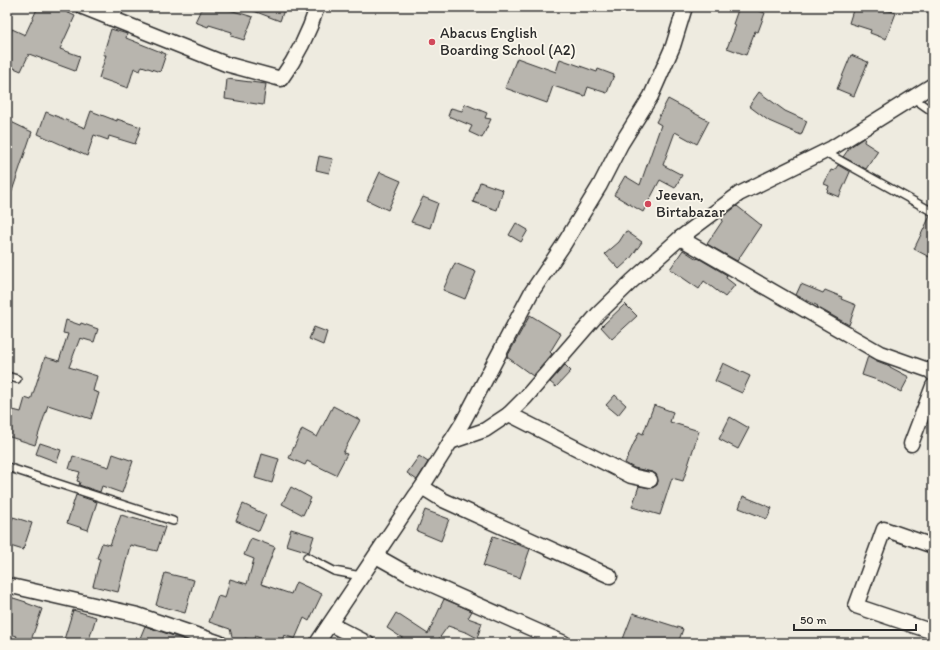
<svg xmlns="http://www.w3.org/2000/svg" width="940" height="650" font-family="Itim,sans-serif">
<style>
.building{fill:#b8b5ae;stroke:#2b2b2b}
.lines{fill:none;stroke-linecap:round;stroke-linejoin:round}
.lane-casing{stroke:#2b2b2b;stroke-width:10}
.street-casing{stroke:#2b2b2b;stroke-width:17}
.lane{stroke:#fbf7ec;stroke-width:7}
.street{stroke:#fbf7ec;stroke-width:14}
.poi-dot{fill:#d1495b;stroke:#fbf7ec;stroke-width:1.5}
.labels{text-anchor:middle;stroke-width:3.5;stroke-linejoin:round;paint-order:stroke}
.poi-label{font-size:15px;fill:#2b2b2b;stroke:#fbf7ec;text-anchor:start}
</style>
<rect width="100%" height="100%" fill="#eeebe0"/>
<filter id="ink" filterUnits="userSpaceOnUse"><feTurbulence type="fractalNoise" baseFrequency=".025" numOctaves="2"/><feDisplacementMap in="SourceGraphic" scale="8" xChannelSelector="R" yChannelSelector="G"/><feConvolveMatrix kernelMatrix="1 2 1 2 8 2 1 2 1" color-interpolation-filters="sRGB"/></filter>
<g filter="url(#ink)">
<g class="building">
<polygon points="38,7 56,7 75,16 60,49 80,56 75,71 29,54 21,71 7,65 7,41 12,29 25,35"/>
<polygon points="202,7 220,7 253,17 244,40 231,36 232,32 209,25 208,27 195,22"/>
<polygon points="246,7 285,7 280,21 246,8"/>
<polygon points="739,7 747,7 765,13 758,32 755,31 746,55 727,48 736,25 733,24"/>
<polygon points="854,7 878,7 896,13 886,39 870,33 871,30 849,23"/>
<polygon points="111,29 127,34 126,38 166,54 160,72 142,66 140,71 134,68 128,88 99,78 106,55 103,55"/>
<polygon points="851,55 868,62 854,96 837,89"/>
<polygon points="517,58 556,72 560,59 597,72 598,69 614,75 607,93 588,87 585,96 553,86 547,103 505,88"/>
<polygon points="227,79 266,84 263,105 225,99"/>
<polygon points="759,92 785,111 807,121 801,135 769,121 749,106"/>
<polygon points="668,99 709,121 697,144 675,132 663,165 682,175 675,188 660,180 643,212 614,195 625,176 640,185 661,125 656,122"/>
<polygon points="465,104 487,113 485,118 491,119 482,138 469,132 472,126 448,116 451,108 462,111"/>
<polygon points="91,111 117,121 117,119 141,127 135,144 109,136 108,140 94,135 87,156 38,134 46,112 85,128"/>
<polygon points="7,120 32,132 9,200 7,200"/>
<polygon points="865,137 864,142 878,151 866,169 843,157 850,147"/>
<polygon points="319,156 333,159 329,173 316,170"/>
<polygon points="838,165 850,172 839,197 827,192 829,186 824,184 831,170 834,171"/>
<polygon points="380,172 401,181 388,210 367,200"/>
<polygon points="480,182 503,190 497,210 473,202"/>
<polygon points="423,197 438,203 430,228 411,222"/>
<polygon points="737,206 761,225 737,261 707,244 723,220 721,218"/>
<polygon points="930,216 933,217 933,259 914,249"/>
<polygon points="516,223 528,230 521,242 509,235"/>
<polygon points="626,231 642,242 630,259 619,269 605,254 619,242"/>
<polygon points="683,250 697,259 698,258 727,275 726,278 735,285 725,297 704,281 699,289 670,269"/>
<polygon points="455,263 476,272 465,299 443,290"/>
<polygon points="801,284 823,293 825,290 842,297 841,299 856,305 849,325 817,307 818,306 796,295"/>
<polygon points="625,304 637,316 612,339 601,327"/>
<polygon points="530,315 561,334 550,352 552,354 533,376 507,357"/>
<polygon points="66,320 80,325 81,323 98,329 94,342 80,338 69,367 97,376 93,391 99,393 91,419 48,405 35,445 7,436 7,428 13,410 21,412 25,398 31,400 45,357 59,361 68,334 63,333"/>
<polygon points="314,327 327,332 323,345 309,339"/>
<polygon points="868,356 877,361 890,366 890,367 909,377 901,392 880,381 862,375"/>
<polygon points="723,363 750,376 742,393 715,381"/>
<polygon points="565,365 571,371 556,387 550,382"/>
<polygon points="615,395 626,405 618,415 606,405"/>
<polygon points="654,405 673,412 670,422 699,431 683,481 672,478 660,515 632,507 639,486 652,488 657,485 658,481 656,474 652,472 634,468 625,463 639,432 643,434"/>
<polygon points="333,406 360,420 343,453 347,454 336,475 307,461 305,465 289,458 302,429 317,437"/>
<polygon points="730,417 749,428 738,449 719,439"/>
<polygon points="40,443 61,450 57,462 36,454"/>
<polygon points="113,454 133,461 122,493 102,486 100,492 79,485 80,482 77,481 80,472 69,469 73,456 109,467"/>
<polygon points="262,454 279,459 272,483 255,478"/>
<polygon points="419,456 428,462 417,480 407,473"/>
<polygon points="291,487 311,498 303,515 282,504"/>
<polygon points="76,495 97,502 88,530 67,523"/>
<polygon points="743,496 772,508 767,519 739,508"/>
<polygon points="243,504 266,515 259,531 236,521"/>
<polygon points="425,510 449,519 441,541 417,531"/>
<polygon points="121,515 165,527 157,551 130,545 118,592 93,586 100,559 97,558 102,543 110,545"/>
<polygon points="13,517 32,523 23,550 7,545 7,518 12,520"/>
<polygon points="291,529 314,536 309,552 286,545"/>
<polygon points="493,536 530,549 520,578 483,566"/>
<polygon points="251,538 275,547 261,584 291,594 296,582 322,594 309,621 304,618 295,639 284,635 281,643 272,643 255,636 253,641 245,638 244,643 234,643 230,629 209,622 218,596 225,598 230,579 247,584 254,559 244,555"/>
<polygon points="165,573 194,580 185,613 156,605"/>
<polygon points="7,596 26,602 26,603 42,609 30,643 16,638 17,636 7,633"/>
<polygon points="444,599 472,611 468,618 482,623 477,638 468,633 448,626 438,640 442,643 410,643 387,628 396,613 428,634"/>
<polygon points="73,610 96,617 88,643 63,643"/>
<polygon points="633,613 683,629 678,643 634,643 623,639"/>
<polygon points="145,626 191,642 191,643 138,643"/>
</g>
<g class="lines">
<defs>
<g id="lane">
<polyline points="913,98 933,112"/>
<polyline points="825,152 933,212"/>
<polyline points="7,376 17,379"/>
<polyline points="7,467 173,521"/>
<polyline points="307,557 334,571 361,576"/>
</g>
<g id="street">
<path d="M83,7l143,57 55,15c16,-22 28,-46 36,-72"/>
<polyline points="110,18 117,7"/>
<polyline points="680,238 880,353 931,371 933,374"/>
<polyline points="509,414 631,476 650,480"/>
<polyline points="450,442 485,430 509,414 526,397 598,314 632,281 680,238 739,194 832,148 933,85"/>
<polyline points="911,444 933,386"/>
<polyline points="422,487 443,500 610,576"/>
<polyline points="933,546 884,529 856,606 933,632"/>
<polyline points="376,556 408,574 564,643"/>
<polyline points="7,585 138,615 220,643"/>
<polyline points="330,624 367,643"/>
<polyline points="317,643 416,495 422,487 463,422 531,293 564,244 600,185 621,144 651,96 673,46 685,7"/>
</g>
</defs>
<use href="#lane" class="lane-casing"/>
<use href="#street" class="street-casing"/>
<use href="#lane" class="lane"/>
<use href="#street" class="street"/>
</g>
</g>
<g class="poi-dot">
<circle cx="432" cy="42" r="4"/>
<circle cx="648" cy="204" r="4"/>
</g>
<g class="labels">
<g class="poi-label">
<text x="440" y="38">Abacus English<tspan x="440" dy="17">Boarding School (A2)</tspan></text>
<text x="656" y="200">Jeevan,<tspan x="656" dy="17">Birtabazar</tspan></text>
</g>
</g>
<rect width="940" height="650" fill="none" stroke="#fbf7ec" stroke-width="24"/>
<rect x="12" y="12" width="916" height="626" fill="none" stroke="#2b2b2b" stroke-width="1.5" filter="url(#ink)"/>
<path d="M794 624v6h122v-6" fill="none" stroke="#2b2b2b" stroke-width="2"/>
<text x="800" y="624" font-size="12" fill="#2b2b2b" stroke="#fbf7ec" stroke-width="3" paint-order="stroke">50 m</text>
</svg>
